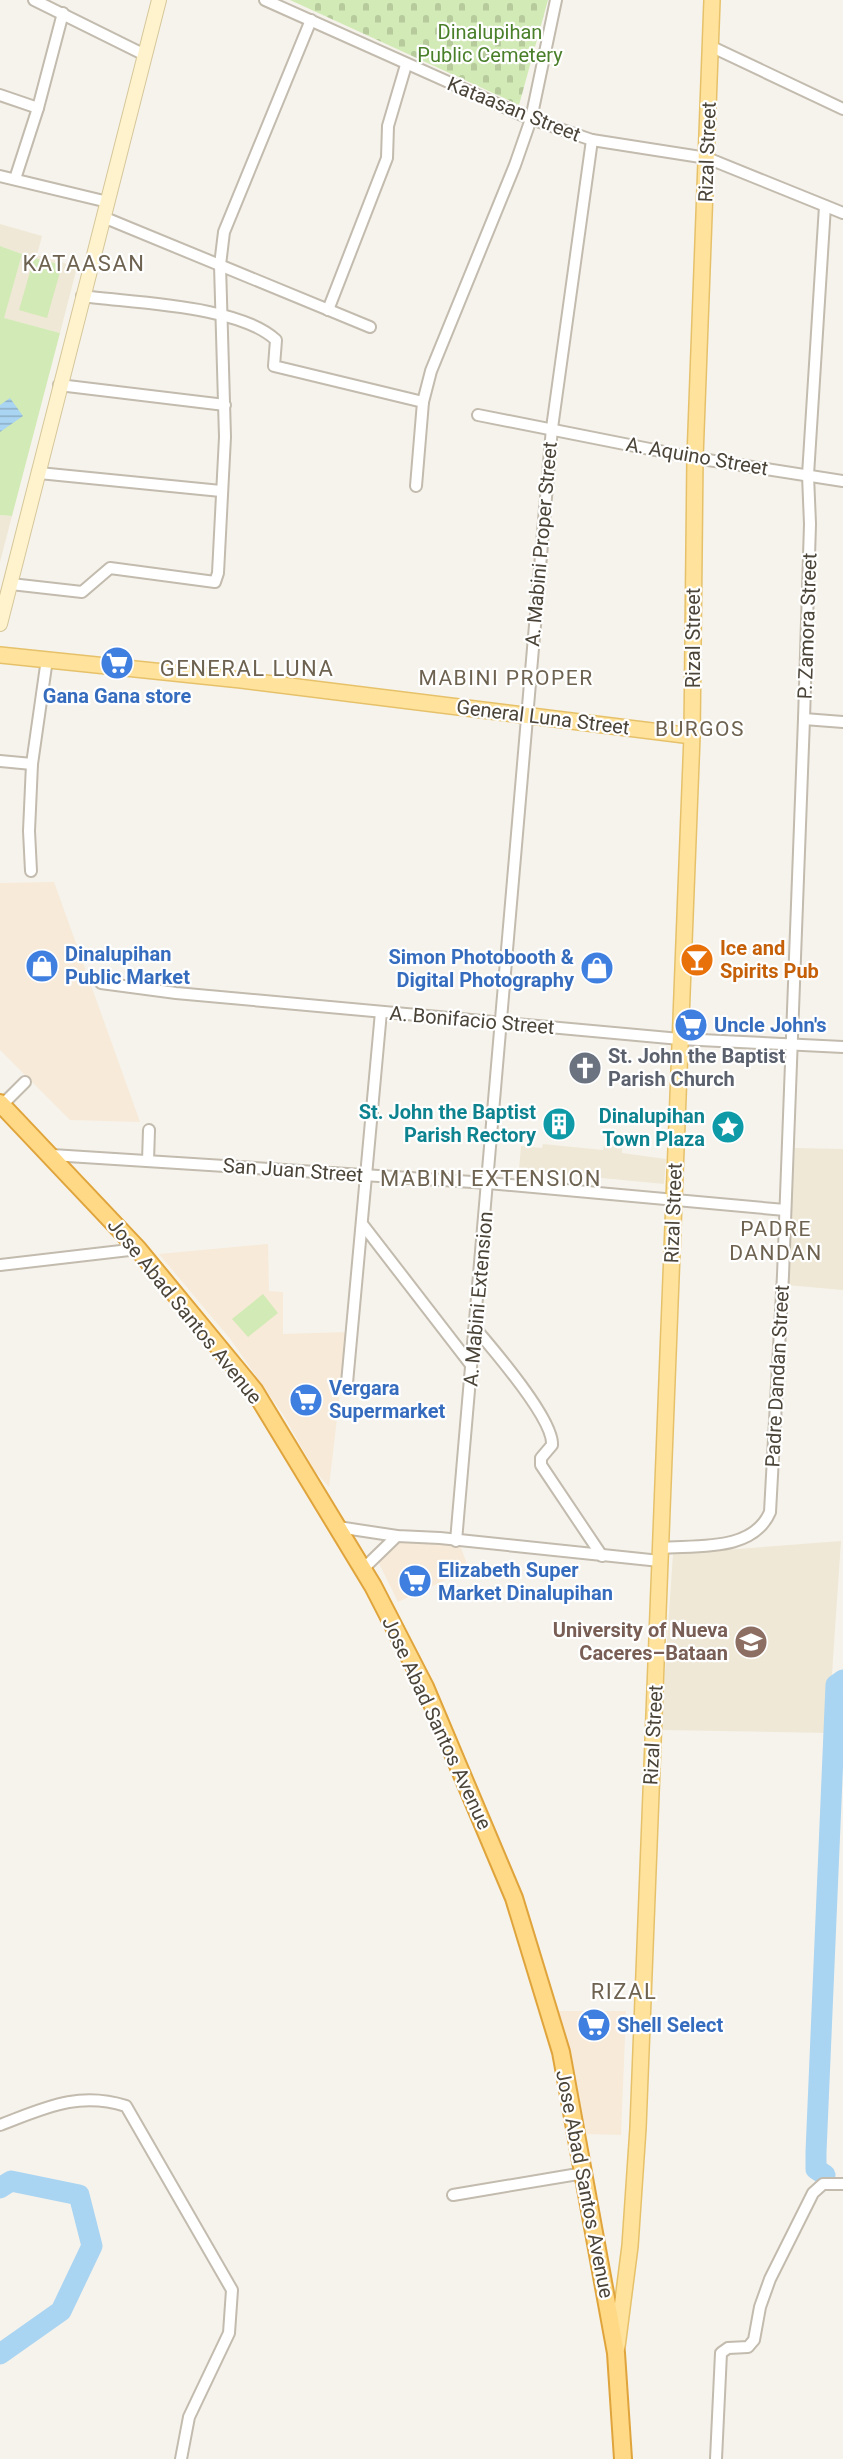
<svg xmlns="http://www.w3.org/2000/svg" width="843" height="2459" font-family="Roboto,sans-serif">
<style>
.commercial{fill:#f7ead8}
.education{fill:#efe8d6}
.cemetery{fill:url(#cemetery-stones)}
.pitch{fill:#d2eab5}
.water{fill:url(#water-rules)}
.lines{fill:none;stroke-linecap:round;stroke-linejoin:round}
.river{stroke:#a9d4f2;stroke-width:21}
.minor-casing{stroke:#c2bbae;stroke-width:14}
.secondary-casing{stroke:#d6c79b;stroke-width:16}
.primary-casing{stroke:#e6c16a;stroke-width:18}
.trunk-casing{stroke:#e0a43c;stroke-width:20}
.minor{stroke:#fff;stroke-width:10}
.secondary{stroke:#fff3cd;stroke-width:14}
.primary{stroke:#ffe39c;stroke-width:15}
.trunk{stroke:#ffd985;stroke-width:16}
.labels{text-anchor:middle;stroke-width:4.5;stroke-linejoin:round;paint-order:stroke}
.park-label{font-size:20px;fill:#4a7f2a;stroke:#fff}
.street-label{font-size:20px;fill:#4b4439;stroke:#fff}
.shop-label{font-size:20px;font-weight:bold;fill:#366cbe;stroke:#fff;text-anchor:start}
.food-label{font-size:20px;font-weight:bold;fill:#c56008;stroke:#fff;text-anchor:start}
.worship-label{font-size:20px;font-weight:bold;fill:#5b616d;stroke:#fff;text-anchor:start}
.culture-label{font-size:20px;font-weight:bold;fill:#0d838f;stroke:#fff;text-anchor:end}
.education-label{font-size:20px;font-weight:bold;fill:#785e54;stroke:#fff;text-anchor:end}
.neighbourhood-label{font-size:21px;letter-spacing:1.5px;fill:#6e6250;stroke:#fff}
.quarter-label{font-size:22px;letter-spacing:1.5px;fill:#6e6250;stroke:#fff}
</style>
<defs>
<pattern id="cemetery-stones" width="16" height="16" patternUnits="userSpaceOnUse" patternTransform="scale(1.5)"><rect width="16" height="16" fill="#d2eab5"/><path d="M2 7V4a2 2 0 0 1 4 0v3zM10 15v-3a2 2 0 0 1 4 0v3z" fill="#b6ca9c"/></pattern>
<pattern id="water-rules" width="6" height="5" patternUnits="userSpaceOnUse" patternTransform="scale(1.5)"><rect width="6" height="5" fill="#a9d4f2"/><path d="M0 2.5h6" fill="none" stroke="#8caec5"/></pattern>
</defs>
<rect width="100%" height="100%" fill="#f6f3ec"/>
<g class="commercial">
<polygon points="54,882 140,1122 70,1120 0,1050 0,883"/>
<polygon points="268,1244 269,1291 283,1292 283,1334 347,1332 329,1487 315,1471 284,1416 231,1340 159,1254"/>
<polygon points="402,1539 459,1543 469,1569 398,1602 376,1557"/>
<polygon points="556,2011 626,2011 621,2135 585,2134"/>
</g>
<g class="education">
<polygon points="0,224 42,236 37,255 77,267 60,333 3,318 22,254 0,246"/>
<polygon points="0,515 12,516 0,562"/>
<polygon points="543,1144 603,1150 604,1145 622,1147 622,1153 666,1159 664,1184 519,1170 521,1146 542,1148"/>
<polygon points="795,1148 843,1149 843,1290 786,1285"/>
<polygon points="841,1541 828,1733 661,1730 673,1554"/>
</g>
<polygon class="cemetery" points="290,0 548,0 519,105"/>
<g class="pitch">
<polygon points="0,246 22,254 4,318 60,333 12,516 0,515"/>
<polygon points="34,258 62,265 47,318 19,310"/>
<polygon points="263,1294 278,1313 248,1337 232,1319"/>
</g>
<polygon class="water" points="10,398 23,416 0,432 0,405"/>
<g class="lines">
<g class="river">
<polyline points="825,2175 816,2169 816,2152 836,1685 843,1680"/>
<polyline points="0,2188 11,2181 79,2195 92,2246 61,2311 0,2354"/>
</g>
<defs>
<g id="minor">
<polyline points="34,0 145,55"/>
<polyline points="265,0 531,119 592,140 707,158 843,213"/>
<polyline points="710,46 843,109"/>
<polyline points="0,95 38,108"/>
<polyline points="0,176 108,202"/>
<polyline points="15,179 38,108 63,13"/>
<polyline points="103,217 370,327"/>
<path d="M82,296c51,7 157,9 194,44l-2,26 149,36"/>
<polyline points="328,310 387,158 388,126 406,65"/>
<polyline points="59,385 225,405"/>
<polyline points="478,415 695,458 843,481"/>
<polyline points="39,473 221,491"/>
<polyline points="416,486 423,402 431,371 515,165 531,119 556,0"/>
<polyline points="11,584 82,592 110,568 215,582 218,573 225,437 220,265 224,232 311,20"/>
<polyline points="804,719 843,722"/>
<polyline points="0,761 32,764"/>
<polyline points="31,871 29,831 32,764 47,659"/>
<polyline points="101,983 176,993 680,1039 843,1047"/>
<polyline points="2,1105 25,1082"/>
<polyline points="52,1155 488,1183 785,1210"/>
<polyline points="148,1161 149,1130"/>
<polyline points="363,1225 471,1365"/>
<polyline points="0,1265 138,1249"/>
<path d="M475,1328c18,21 79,92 77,117l-11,13v7l61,91"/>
<polyline points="347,1383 381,1012"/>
<polyline points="338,1527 397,1536 440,1538 660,1561"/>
<polyline points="456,1541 552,428 592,140"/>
<path d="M661,1548c36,-3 92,4 109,-36l13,-237 21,-556 6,-195 -2,-49 17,-269"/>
<polyline points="363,1569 397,1536"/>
<path d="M0,2125c45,-17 78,-34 126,-19l106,184 -3,43 -40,84 -8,42"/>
<polyline points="453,2195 584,2173"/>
<polyline points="716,2459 721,2353 728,2348 748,2347 754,2340 760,2307 770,2279 813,2193 823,2184 843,2184"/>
</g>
<polyline id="secondary" points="0,624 159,0"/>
<g id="primary">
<polyline points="0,655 241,680 692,736"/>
<polyline points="617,2347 630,2246 638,2128 692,736 695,458 712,0"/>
</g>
<polyline id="trunk" points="0,1103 138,1249 254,1390 373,1586 425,1687 514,1898 561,2052 616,2353 623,2459"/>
</defs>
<use href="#minor" class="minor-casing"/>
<use href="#secondary" class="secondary-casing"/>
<use href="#primary" class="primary-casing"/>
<use href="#trunk" class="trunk-casing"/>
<use href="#minor" class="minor"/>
<use href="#secondary" class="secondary"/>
<use href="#primary" class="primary"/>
<use href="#trunk" class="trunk"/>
</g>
<defs>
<symbol id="supermarket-disc" viewBox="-11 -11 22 22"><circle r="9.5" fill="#3f7fe0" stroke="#fff"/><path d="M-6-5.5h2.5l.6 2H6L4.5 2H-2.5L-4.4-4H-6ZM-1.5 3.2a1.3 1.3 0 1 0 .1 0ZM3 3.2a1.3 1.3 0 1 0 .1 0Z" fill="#fff"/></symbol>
<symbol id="bar-disc" viewBox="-11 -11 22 22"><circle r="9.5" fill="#e8710a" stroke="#fff"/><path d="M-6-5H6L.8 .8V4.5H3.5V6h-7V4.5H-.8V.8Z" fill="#fff"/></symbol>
<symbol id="shop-disc" viewBox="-11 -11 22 22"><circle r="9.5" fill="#3f7fe0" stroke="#fff"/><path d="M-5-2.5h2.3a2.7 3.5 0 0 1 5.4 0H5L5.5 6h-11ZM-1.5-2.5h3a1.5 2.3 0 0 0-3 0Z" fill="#fff"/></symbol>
<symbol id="church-disc" viewBox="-11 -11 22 22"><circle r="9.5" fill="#6b7280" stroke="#fff"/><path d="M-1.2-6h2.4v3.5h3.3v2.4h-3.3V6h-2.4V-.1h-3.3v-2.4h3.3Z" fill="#fff"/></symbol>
<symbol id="building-disc" viewBox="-11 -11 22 22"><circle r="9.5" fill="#0f9aa8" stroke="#fff"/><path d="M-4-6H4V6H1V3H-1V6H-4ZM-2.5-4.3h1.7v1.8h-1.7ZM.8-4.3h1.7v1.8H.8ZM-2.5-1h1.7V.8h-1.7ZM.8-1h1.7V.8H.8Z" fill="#fff"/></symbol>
<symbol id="sight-disc" viewBox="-11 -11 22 22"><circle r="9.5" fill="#0f9aa8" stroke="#fff"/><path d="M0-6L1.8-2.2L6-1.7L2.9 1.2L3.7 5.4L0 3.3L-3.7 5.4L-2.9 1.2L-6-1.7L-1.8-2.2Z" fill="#fff"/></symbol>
<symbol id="university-disc" viewBox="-11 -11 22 22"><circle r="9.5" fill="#8d6e63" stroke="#fff"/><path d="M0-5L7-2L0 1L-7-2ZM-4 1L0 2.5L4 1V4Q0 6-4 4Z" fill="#fff"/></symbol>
</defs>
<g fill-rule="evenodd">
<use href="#supermarket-disc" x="98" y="644" width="38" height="38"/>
<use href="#bar-disc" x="678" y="941" width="38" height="38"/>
<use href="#shop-disc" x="23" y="947" width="38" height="38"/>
<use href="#shop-disc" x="578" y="949" width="38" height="38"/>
<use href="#supermarket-disc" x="672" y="1006" width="38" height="38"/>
<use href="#church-disc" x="566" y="1049" width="38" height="38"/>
<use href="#building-disc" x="540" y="1105" width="38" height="38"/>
<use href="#sight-disc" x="709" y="1108" width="38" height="38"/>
<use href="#supermarket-disc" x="287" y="1381" width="38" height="38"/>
<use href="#supermarket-disc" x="396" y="1562" width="38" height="38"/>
<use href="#university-disc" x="732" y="1623" width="38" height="38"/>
<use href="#supermarket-disc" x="575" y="2006" width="38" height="38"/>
</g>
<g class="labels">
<g class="park-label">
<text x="490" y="39">Dinalupihan<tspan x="490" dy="23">Public Cemetery</tspan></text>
</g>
<g class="street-label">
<text transform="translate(514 109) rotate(22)" y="7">Kataasan Street</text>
<text transform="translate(707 152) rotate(-88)" y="7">Rizal Street</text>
<text transform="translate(697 456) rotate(10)" y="7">A. Aquino Street</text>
<text transform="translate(541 544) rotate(-85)" y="7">A. Mabini Proper Street</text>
<text transform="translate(807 626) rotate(-88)" y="7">P. Zamora Street</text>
<text transform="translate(693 638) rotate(-90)" y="7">Rizal Street</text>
<text transform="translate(543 717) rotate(7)" y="7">General Luna Street</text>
<text transform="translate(472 1020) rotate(5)" y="7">A. Bonifacio Street</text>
<text transform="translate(293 1170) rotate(4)" y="7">San Juan Street</text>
<text transform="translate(673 1213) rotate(-88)" y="7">Rizal Street</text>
<text transform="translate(478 1299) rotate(-85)" y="7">A. Mabini Extension</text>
<text transform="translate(185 1311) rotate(51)" y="7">Jose Abad Santos Avenue</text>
<text transform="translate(777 1376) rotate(-87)" y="7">Padre Dandan Street</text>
<text transform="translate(437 1723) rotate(65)" y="7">Jose Abad Santos Avenue</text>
<text transform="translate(653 1735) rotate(-87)" y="7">Rizal Street</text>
<text transform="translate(585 2184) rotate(79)" y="7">Jose Abad Santos Avenue</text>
</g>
<g class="shop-label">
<text x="117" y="703" text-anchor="middle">Gana Gana store</text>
<text x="65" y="961">Dinalupihan<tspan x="65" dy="23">Public Market</tspan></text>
<text x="574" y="964" text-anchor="end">Simon Photobooth &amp;<tspan x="574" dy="23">Digital Photography</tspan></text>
<text x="714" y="1032">Uncle John's</text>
<text x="329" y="1395">Vergara<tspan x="329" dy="23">Supermarket</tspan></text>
<text x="438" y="1577">Elizabeth Super<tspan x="438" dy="23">Market Dinalupihan</tspan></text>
<text x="617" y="2032">Shell Select</text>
</g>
<g class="food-label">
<text x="720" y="955">Ice and<tspan x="720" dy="23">Spirits Pub</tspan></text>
</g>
<g class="worship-label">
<text x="608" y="1063">St. John the Baptist<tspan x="608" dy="23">Parish Church</tspan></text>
</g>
<g class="culture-label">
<text x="536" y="1119">St. John the Baptist<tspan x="536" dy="23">Parish Rectory</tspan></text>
<text x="705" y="1123">Dinalupihan<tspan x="705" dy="23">Town Plaza</tspan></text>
</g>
<g class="education-label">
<text x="728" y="1637">University of Nueva<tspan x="728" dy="23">Caceres–Bataan</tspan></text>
</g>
<g class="neighbourhood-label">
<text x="506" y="685">MABINI PROPER</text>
<text x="700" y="736">BURGOS</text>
<text x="776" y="1236">PADRE<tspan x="776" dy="24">DANDAN</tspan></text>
</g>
<g class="quarter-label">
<text x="84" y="271">KATAASAN</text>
<text x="247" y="676">GENERAL LUNA</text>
<text x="491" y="1186">MABINI EXTENSION</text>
<text x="624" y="1999">RIZAL</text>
</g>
</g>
</svg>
